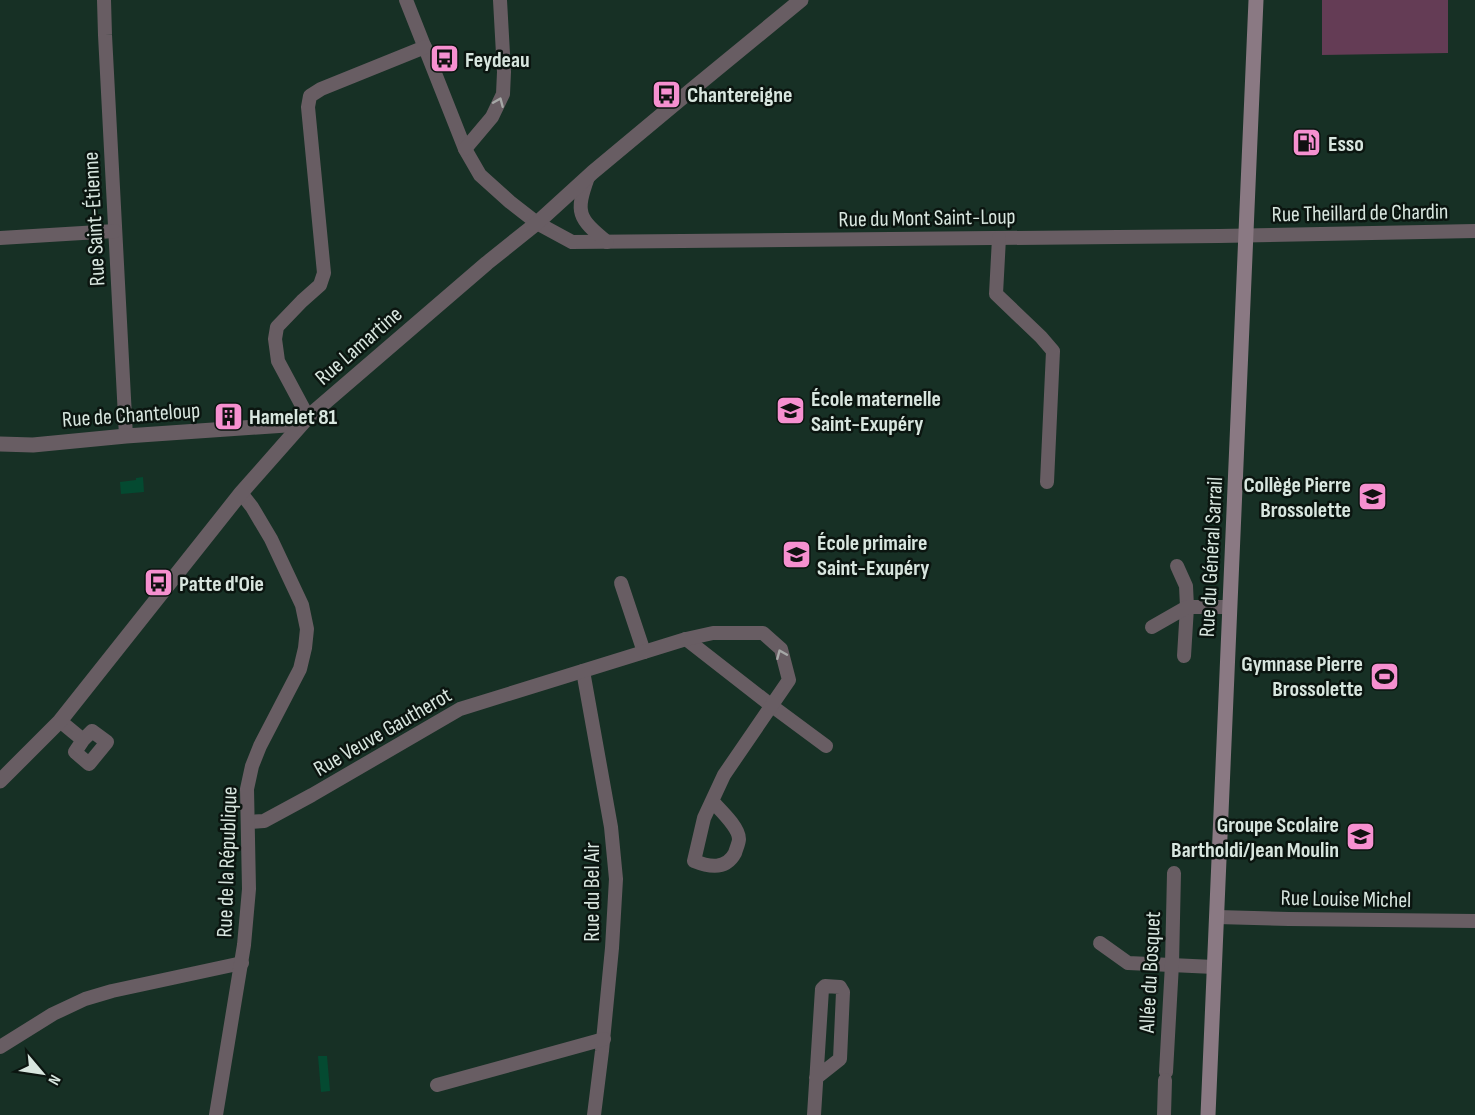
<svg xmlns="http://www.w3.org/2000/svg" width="1475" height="1115" font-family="'Sofia Sans Condensed',sans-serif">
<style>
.green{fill:#643c55}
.water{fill:#044a31}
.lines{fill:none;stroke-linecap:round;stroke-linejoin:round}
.minor{stroke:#685d63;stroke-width:14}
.tertiary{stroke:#685d63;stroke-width:15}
.secondary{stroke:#8a7983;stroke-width:15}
.oneway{stroke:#a6a8a7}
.labels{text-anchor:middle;stroke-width:5;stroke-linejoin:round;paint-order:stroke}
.poi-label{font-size:22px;font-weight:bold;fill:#d8e6df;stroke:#0b1510;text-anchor:start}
.street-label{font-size:22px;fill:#d8e6df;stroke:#0b1510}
</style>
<rect width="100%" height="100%" fill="#173025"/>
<polygon class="green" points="1322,0 1448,0 1448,53 1322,55"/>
<g class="water">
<polygon points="143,477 144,492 121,494 120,482 136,480 136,478"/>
<polygon points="318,1056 327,1056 330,1091 321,1092"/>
</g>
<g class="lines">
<g class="minor">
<polyline points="104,0 105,35 126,436"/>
<polyline points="406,0 465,149 480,175 510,202 537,223 572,242 1219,236 1475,231"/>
<polyline points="465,149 492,117 503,94 504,72 500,0"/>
<path d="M588,177c-13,36 -10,41 19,65"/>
<polyline points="0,238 115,231"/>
<polyline points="999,238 996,294 1041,337 1053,351 1047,482"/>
<polyline points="308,417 278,361 275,339 277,327 302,301 320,285 324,273 308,107 310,96 321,89 425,47"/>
<polyline points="1177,566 1186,586 1187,607 1184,656"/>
<polyline points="621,583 644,652"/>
<polyline points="1152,627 1187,607 1230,607"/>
<polyline points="686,639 772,706 826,746"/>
<polyline points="583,671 611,827 616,879 612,948 602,1051 594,1115"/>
<polyline points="60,721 83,740 75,752 89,764 107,742 92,731 83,740"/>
<path d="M248,822l16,-1 48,-26 148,-86 226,-70 27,-6h50l18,16 8,31 -65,95 -20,43 -10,43c15,6 32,9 41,-8 1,-4 4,-10 4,-14 0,-12 -19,-29 -27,-38"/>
<polyline points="1217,917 1289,919 1475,921"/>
<polyline points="1100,943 1128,963 1214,967"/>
<polyline points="0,1047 53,1014 85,999 112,991 242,963"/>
<polyline points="1166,1072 1172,964 1174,873"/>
<polyline points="437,1085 604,1039"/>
<polyline points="216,1115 244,945 249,889 247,789 252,766 260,746 300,669 305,648 307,629 302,605 271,539 252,507 241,493"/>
<polyline points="814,1115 822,989 825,986 840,987 843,992 840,1059 816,1078"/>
<polyline points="1164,1115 1165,1080"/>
</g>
<g class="tertiary">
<polyline points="0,444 33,445 126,436 301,424"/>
<polyline points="0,781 60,721 241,493 308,417 487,263 537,223 593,172 695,87 801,0"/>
</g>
<polyline class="secondary" points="1208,1115 1256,0"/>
</g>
<defs><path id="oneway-chevron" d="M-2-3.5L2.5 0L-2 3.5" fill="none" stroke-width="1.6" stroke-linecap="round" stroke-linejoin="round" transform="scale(1.5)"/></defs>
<g class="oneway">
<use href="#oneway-chevron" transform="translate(499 102) rotate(-67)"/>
<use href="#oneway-chevron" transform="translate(781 654) rotate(-113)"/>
</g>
<defs>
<symbol id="bus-square" viewBox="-11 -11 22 22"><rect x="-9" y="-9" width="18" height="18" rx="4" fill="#f690d0" stroke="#0b1510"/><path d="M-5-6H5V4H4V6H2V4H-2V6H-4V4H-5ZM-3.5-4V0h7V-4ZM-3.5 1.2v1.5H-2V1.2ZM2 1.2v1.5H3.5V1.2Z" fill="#111"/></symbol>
<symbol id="fuel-square" viewBox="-11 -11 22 22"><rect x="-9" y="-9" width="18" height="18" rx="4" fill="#f690d0" stroke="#0b1510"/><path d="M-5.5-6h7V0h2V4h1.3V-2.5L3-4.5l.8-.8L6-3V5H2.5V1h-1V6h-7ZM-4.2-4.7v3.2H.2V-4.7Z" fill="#111"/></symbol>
<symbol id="school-square" viewBox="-11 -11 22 22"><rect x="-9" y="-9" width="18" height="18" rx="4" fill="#f690d0" stroke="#0b1510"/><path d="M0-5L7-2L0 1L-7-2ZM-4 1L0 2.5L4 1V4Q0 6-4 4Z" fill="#111"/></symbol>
<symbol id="building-square" viewBox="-11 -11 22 22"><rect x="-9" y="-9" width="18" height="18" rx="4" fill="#f690d0" stroke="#0b1510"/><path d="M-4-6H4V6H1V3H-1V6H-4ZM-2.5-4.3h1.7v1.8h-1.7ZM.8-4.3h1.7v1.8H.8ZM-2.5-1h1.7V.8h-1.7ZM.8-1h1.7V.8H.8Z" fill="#111"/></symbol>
<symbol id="stadium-square" viewBox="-11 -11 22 22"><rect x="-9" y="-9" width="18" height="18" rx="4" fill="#f690d0" stroke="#0b1510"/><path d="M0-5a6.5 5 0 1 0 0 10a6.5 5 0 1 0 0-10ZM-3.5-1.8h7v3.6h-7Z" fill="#111"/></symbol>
</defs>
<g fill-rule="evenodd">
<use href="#bus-square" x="428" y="42" width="33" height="33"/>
<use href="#bus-square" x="650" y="78" width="33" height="33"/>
<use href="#fuel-square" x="1290" y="126" width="33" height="33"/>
<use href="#school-square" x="774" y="394" width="33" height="33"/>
<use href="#building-square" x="212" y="400" width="33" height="33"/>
<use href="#school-square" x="1356" y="480" width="33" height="33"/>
<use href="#school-square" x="780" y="538" width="33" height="33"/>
<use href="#bus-square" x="142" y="566" width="33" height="33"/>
<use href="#stadium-square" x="1368" y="660" width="33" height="33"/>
<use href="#school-square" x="1344" y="820" width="33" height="33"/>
</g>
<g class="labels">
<g class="poi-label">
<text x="465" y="67">Feydeau</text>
<text x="687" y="102">Chantereigne</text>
<text x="1328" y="151">Esso</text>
<text x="811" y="406">École maternelle<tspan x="811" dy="25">Saint-Exupéry</tspan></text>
<text x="249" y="424">Hamelet 81</text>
<text x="1351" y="492" text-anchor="end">Collège Pierre<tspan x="1351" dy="25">Brossolette</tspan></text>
<text x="817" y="550">École primaire<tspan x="817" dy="25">Saint-Exupéry</tspan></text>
<text x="179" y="591">Patte d'Oie</text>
<text x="1363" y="671" text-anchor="end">Gymnase Pierre<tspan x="1363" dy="25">Brossolette</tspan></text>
<text x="1339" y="832" text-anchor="end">Groupe Scolaire<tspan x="1339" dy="25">Bartholdi/Jean Moulin</tspan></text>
</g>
<g class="street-label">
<text transform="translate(1360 212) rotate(-1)" y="8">Rue Theillard de Chardin</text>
<text transform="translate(927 217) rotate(-1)" y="8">Rue du Mont Saint-Loup</text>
<text transform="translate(93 219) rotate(-93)" y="8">Rue Saint-Étienne</text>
<text transform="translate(358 345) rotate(-41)" y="8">Rue Lamartine</text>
<text transform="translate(131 414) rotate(-4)" y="8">Rue de Chanteloup</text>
<text transform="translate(1210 557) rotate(-87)" y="8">Rue du Général Sarrail</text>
<text transform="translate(382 731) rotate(-30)" y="8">Rue Veuve Gautherot</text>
<text transform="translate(226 862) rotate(-88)" y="8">Rue de la République</text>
<text transform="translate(591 892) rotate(-90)" y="8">Rue du Bel Air</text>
<text transform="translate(1346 898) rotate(1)" y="8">Rue Louise Michel</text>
<text transform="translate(1149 972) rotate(-87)" y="8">Allée du Bosquet</text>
</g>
</g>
<g transform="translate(42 1073) rotate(119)" stroke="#0b1510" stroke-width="4.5" paint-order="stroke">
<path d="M0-4.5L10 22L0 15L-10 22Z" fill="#d8e6df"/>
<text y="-9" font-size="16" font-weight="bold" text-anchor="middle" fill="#d8e6df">N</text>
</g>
</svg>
